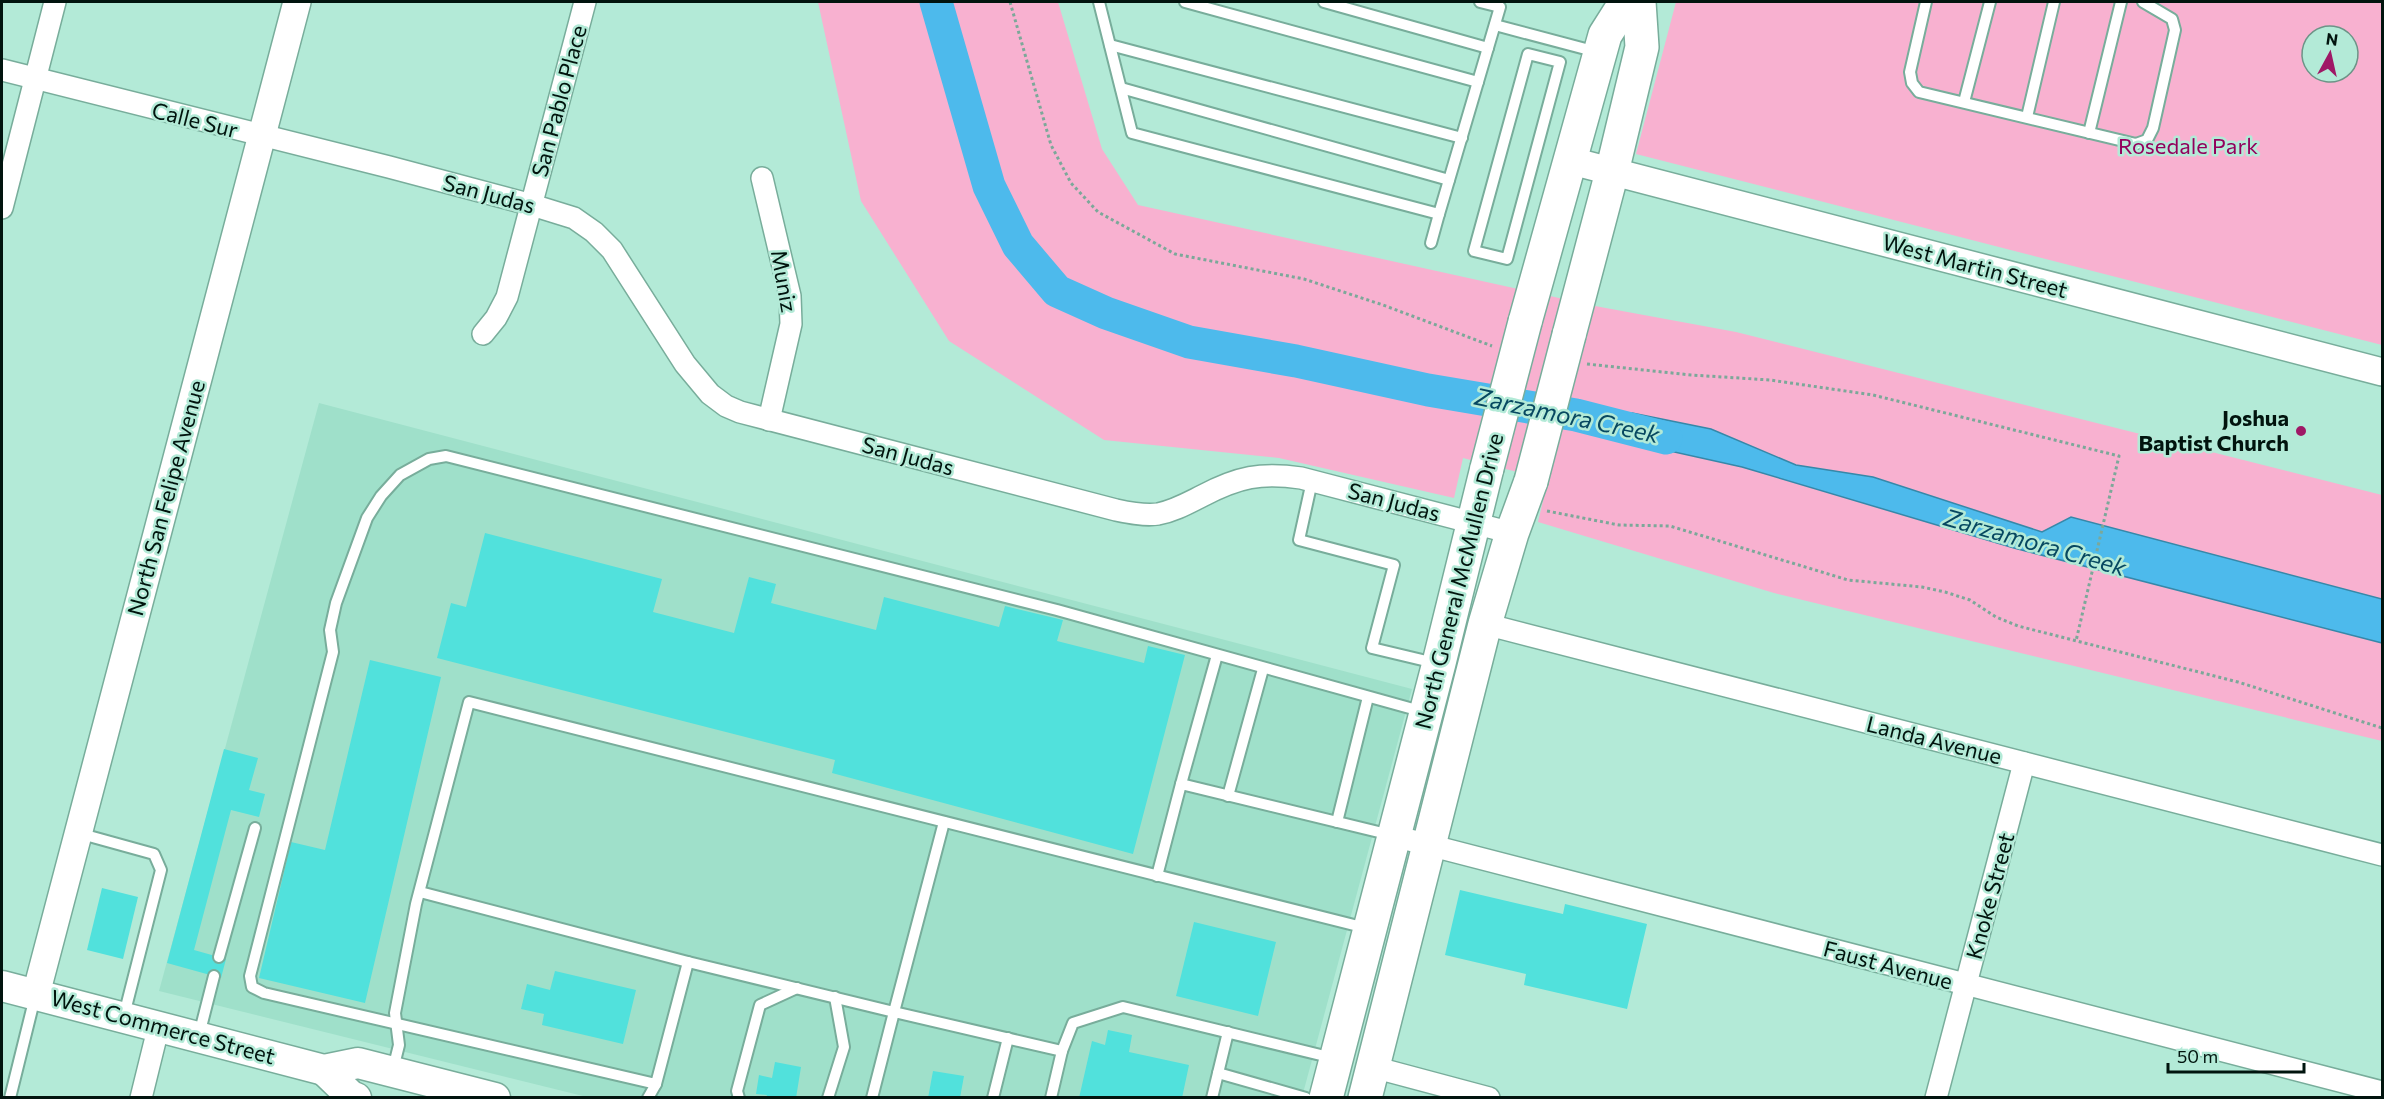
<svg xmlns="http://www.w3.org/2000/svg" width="2384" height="1099" font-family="Commissioner,sans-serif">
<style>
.built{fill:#9fe0ca}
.green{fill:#f8b1d0;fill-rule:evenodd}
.water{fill:#4dbaec;stroke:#3688a9;stroke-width:1.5}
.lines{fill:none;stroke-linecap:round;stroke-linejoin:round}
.river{stroke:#4dbaec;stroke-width:33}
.building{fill:#51e1dc}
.service-casing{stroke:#78ad9b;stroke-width:14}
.minor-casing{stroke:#78ad9b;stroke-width:24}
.tertiary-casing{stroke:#78ad9b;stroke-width:30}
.secondary-casing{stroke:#78ad9b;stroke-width:33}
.primary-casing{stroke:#78ad9b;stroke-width:36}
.path{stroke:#7ca899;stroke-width:3;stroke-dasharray:3 3;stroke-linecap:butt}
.service{stroke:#fff;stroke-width:10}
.minor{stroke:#fff;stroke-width:21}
.tertiary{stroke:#fff;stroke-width:27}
.secondary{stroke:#fff;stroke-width:30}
.primary{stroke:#fff;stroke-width:33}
.primary-bridge-casing{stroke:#78ad9b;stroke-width:36;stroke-linecap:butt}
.primary-bridge{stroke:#fff;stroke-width:33}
.poi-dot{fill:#9f1866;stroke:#b3ead7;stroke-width:2}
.labels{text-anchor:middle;stroke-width:5;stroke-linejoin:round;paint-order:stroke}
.street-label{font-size:22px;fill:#01140e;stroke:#b3ead7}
.park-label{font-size:22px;fill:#93005c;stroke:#b3ead7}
.poi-label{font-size:22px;font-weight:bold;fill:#01140e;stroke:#b3ead7;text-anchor:end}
.water-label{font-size:24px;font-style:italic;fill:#074861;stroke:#b3ead7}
</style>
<rect width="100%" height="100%" fill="#b3ead7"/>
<polygon class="built" points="319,403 1412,689 1302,1097 587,1097 159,991"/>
<g class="green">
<polygon points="818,2 1058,2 1102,149 1138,205 1595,306 1736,332 2382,495 2382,741 1774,593 1538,522 1548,480 1463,458 1454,498 1279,458 1104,440 949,341 861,201"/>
<path d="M1676,2h706v343l-746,-191zM2312,36h36v36h-36z"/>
</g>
<polygon class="water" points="1632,413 1711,429 1796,465 1873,477 2042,532 2071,517 2382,599 2382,643 2014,548 1742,467 1620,440 1621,428"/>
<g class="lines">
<polyline class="river" points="936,2 989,186 1018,245 1057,291 1106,313 1189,342 1296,361 1428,390 1576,415 1666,438"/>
</g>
<g class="building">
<polygon points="485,533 662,579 653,612 734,633 749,577 776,584 771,603 876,630 884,597 999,627 1005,606 1063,620 1057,641 1144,663 1148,646 1185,655 1133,854 832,773 835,760 437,658 451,603 466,607"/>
<polygon points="370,660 441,677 365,1003 259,978 291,842 325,850"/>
<polygon points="224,749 258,758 249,790 265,794 259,817 231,810 194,950 226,959 221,978 167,963"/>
<polygon points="102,888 138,897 123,959 87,950"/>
<polygon points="1460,890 1563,914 1565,904 1647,924 1627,1009 1524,985 1526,974 1445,955"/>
<polygon points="1194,922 1276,942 1258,1016 1176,996"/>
<polygon points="555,971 636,990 623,1044 542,1025 544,1014 521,1009 527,984 550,990"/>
<polygon points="1108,1030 1132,1035 1129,1052 1189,1065 1182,1098 1079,1098 1092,1041 1105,1045"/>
<polygon points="775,1062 801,1067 796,1098 766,1098 767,1095 756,1094 759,1075 772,1078"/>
<polygon points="933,1071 964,1076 960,1098 928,1098"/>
</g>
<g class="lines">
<defs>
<g id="service">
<polyline points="1099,2 1132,133 1439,214 1500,7 1480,2"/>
<polyline points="1185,2 1478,82"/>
<polyline points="1324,2 1488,48"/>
<polyline points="1926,2 1910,72 1912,83 1919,92 2136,144 2147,140 2153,128 2175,30 2172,19 2143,2"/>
<polyline points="1495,25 1597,52"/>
<polyline points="1110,45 1462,138"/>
<polygon points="1528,54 1560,62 1507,259 1474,251"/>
<polyline points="1121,88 1449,180"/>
<polyline points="1964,102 1990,2"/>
<polyline points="2027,117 2054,2"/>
<polyline points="2089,133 2121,2"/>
<polyline points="1431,243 1439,214"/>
<polyline points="1312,481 1299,540 1394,565 1372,648 1435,663"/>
<polyline points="1181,784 1217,655"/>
<polyline points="1228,796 1263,669"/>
<polyline points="1337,822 1368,697"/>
<polyline points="78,833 154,854 161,870 124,1015"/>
<polyline points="1157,876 1181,784 1391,835"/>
<polyline points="420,892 688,962 656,1084 264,993 252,987 250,976 333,652 330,630 336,603 367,518 381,496 400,475 429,459 446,456 1057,610 1424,712"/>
<polyline points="219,957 255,828"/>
<polyline points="688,962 894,1012 944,822"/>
<polyline points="199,1035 214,976"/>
<polyline points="393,1069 399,1045 395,1013 416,904 469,702 1366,928"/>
<polyline points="1218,1073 1306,1098"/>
<polyline points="10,1098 35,997"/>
<polyline points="648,1098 656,1084"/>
<polyline points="739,1098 737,1091 760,1005 797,988"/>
<polyline points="828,1098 844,1047 835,997"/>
<polyline points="872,1098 894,1012 1062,1051"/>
<polyline points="993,1098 1008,1038"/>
<polyline points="1051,1098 1062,1051 1073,1023 1123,1007 1333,1058"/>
<polyline points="1212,1098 1228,1032"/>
</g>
<g id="minor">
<path d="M2,70l387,97 143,38 42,13 20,14 18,18 73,114 25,30 16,12 14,6 376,98c14,3 29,6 42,4 16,-3 30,-11 44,-18 36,-19 59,-24 99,-18l211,55"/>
<polyline points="762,178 790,296 791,324 769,420"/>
<polyline points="2,208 55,2"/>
<polyline points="483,334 496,318 507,297 585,2"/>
<polyline points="1485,624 2382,855"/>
<polyline points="1394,836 2382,1092"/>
<polyline points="1373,1067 1489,1098"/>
<polyline points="141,1098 159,1025"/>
<polyline points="1936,1098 2024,763"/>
</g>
<g id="tertiary">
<polyline points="1568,160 2382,372"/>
<polyline points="36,994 297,2"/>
</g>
<g id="secondary">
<polyline points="2,986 324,1070 358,1063 495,1098"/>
<polyline points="324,1070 351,1096 356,1098"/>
</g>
<g id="primary">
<polyline points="1525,322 1605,35 1626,2"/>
<polyline points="1569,335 1612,172 1642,47 1639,2"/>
<polyline points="1326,1098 1439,663 1487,468"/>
<polyline points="1365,1098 1485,624 1512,533 1531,481"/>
</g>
</defs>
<use href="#service" class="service-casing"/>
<use href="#minor" class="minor-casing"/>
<use href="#tertiary" class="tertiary-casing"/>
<use href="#secondary" class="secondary-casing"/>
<use href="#primary" class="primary-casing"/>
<g class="path">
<polyline points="1010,2 1051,145 1071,183 1098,212 1175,254 1304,279 1383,305 1492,346"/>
<polyline points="1587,364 1691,375 1770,380 1873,395 2119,456 2076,641"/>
<polyline points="1547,511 1619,525 1670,526 1848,580 1922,587 1945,592 1970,600 1996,617 2018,626 2238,682 2382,728"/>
</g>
<use href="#service" class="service"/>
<use href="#minor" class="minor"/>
<use href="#tertiary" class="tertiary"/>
<use href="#secondary" class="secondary"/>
<use href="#primary" class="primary"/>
<defs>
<g id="primary-bridge">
<polyline points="1487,468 1525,322"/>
<polyline points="1531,481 1569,335"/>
</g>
</defs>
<use href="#primary-bridge" class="primary-bridge-casing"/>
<use href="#primary-bridge" class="primary-bridge"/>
</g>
<circle class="poi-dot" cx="2301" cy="431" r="6"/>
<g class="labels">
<g class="street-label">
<text transform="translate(559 101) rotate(-75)" y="8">San Pablo Place</text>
<text transform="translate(195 120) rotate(14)" y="8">Calle Sur</text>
<text transform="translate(489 194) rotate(15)" y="8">San Judas</text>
<text transform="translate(1975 266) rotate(15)" y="8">West Martin Street</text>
<text transform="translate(784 281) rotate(80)" y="8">Muniz</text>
<text transform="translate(908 456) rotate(15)" y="8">San Judas</text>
<text transform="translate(166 498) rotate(-75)" y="8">North San Felipe Avenue</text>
<text transform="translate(1394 502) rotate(15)" y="8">San Judas</text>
<text transform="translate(1459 581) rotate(-76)" y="8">North General McMullen Drive</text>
<text transform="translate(1934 740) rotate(14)" y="8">Landa Avenue</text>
<text transform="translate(1990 896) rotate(-75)" y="8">Knoke Street</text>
<text transform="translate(1888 965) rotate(15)" y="8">Faust Avenue</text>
<text transform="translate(163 1027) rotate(15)" y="8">West Commerce Street</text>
</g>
<g class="park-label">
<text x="2188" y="154">Rosedale Park</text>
</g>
<g class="poi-label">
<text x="2289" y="426">Joshua<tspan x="2289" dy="25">Baptist Church</tspan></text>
</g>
<g class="water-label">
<text transform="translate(1567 416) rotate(12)" y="8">Zarzamora Creek</text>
<text transform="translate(2035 543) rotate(16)" y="8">Zarzamora Creek</text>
</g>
</g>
<rect width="2384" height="1099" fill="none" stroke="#01140e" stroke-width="6"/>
<g transform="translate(2330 54) rotate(8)"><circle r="28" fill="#b3ead7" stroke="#6c9487" stroke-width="1.5"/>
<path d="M0-4.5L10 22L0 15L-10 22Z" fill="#9f1866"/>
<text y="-9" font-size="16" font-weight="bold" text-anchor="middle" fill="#01140e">N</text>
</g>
<path d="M2168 1063v9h136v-9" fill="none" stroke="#01140e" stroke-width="3"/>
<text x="2177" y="1063" font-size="18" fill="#01140e" stroke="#b3ead7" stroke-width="4.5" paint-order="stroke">50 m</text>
</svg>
